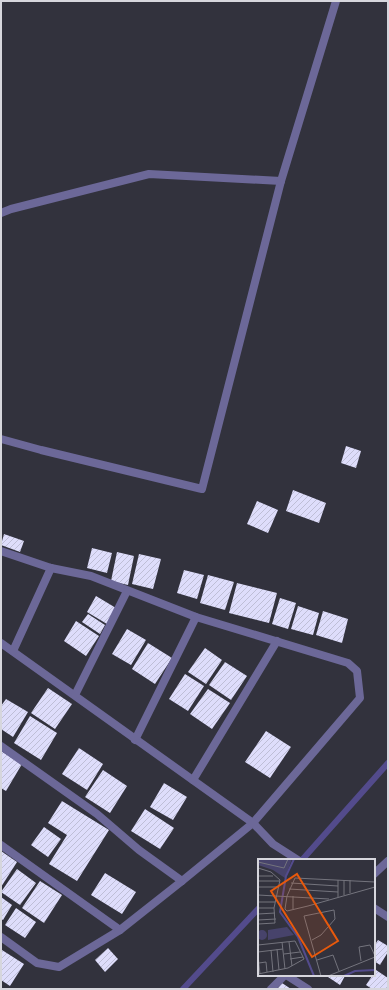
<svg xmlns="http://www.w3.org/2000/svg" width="389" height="990" font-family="Jost,sans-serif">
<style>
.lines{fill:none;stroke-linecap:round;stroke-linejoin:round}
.stream{stroke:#534b8c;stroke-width:6}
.building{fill:url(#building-hatch)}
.lane{stroke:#6c6898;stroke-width:8}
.street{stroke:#6c6898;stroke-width:8}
.inset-river{fill:none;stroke:#534b8c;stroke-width:2}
.inset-road{fill:none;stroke:#74747d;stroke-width:1}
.view{fill:#e8590c;fill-opacity:0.15;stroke:#e8590c;stroke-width:2}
.inset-edge{fill:none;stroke:#d6d6dd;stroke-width:2}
</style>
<defs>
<pattern id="building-hatch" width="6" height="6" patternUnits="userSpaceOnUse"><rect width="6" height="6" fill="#deddfb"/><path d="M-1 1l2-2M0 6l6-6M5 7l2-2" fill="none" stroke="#bebed6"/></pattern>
</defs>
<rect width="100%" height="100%" fill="#32323d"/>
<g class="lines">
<g class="stream">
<polyline points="302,860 388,763"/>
<polyline points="183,989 259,908"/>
</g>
</g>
<g class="building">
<polygon points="346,446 361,451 356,468 341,463"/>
<polygon points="293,490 326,503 319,523 286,511"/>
<polygon points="257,501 278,510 268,533 247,524"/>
<polygon points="4,534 24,541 20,552 1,545"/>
<polygon points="92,548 112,553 107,573 87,568"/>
<polygon points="117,552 134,556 128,585 111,581"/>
<polygon points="139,554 161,559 153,589 132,584"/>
<polygon points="184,570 204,575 197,599 177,593"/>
<polygon points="208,575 234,582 225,610 200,603"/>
<polygon points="237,583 277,593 269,623 229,613"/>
<polygon points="96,596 116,608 107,624 87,612"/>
<polygon points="280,598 296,603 288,629 272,624"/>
<polygon points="298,606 319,613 313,635 291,629"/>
<polygon points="323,611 348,619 342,643 316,635"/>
<polygon points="88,614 105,625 100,634 82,622"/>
<polygon points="76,621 99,636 86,656 64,641"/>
<polygon points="127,629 146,640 131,665 112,654"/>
<polygon points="148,643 172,658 155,684 132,669"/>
<polygon points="205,648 222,660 206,684 188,672"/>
<polygon points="225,662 247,676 231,700 209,685"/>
<polygon points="185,674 204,686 188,711 169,699"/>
<polygon points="48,688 72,704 55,729 31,713"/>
<polygon points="208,689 230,703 212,729 190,714"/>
<polygon points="6,699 28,712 13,737 1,729 1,706"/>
<polygon points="30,716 57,733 41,760 14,743"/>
<polygon points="266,731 291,747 270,778 245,762"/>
<polygon points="79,748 103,764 87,790 62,774"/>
<polygon points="1,751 22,764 6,791 1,788"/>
<polygon points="103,770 127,786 110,813 85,797"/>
<polygon points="164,783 187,797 173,820 150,807"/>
<polygon points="62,801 109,830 77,881 49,864 67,835 48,823"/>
<polygon points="145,809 174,828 160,849 131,831"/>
<polygon points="44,827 61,839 48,857 31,845"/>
<polygon points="1,851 17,862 1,887"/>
<polygon points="17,869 36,883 20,905 1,892"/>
<polygon points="105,873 136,892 122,914 91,895"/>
<polygon points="40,881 62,895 44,923 22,908"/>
<polygon points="1,897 12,905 3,920 1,919"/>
<polygon points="16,908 36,922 25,938 5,925"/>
<polygon points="378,940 388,946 388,952 380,965 374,961 374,946"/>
<polygon points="108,948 118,959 105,972 95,960"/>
<polygon points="2,950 24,964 10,986 1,980"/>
<polygon points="376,970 388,978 388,989 372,989 366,985"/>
<polygon points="325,975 343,975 345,976 340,985"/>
<polygon points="282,983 291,989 277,989"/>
</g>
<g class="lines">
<g class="lane">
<polyline points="1,213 11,209 149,174 281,181"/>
<polyline points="1,439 41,450 202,489 281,181 336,1"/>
</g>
<g class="street">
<polyline points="1,551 51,568 91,576 196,617 348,663 357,671 360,698 253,823 182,881 120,930 59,967 37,963 1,937"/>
<polyline points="1,643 253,823 273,844 298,860"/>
<polyline points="13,651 51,568"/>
<polyline points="75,695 127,591"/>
<polyline points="135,740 196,617"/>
<polyline points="1,746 97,814 139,850 182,881"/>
<polyline points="193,780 277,641"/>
<polyline points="1,845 120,930"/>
<polyline points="374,874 388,861"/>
<polyline points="374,908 388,917"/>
<polyline points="286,975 308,989"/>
<polyline points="271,989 285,975"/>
</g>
</g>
<g transform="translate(258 859)">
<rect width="117" height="117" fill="#32323d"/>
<path d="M29,68l7,8 -26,5v-10zM-1 76a5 5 0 1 1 10 0a5 5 0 1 1-10 0Z" fill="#47436b"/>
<path d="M0,0h34l-7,19 -12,-8 -15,-5z" fill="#47436b"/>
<path class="inset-river" d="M36,0l-8,17 -6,36 18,25 16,39M86,117l11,-5 20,-1"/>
<path class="inset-road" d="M0,3l26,6 4,-9M0,9l13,4 9,8 -6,28 1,15 -17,1M0,17h15M80,21v17M86,21v15M92,21v13M0,22h22M117,23l-80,-4 -8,18 -2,13 2,2 21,-5 67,-19M33,24l47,3M0,28h20M31,30l49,3M0,36l71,4M35,37v13M0,43h17M0,49h16M0,55l17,-1M0,61l18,-1M54,81l9,-5 14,-16 -1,-9 -30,6 17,60M24,83l3,27M31,83l3,24M0,86l37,-4 9,18 -16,9 -30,6M19,90l2,21M13,91l2,22M0,93l25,-3M26,95l16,-2M0,96l2,19M32,100l13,-2M59,101l16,-5 6,16M103,102l-2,-14 11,-2 5,11M1,104l7,-1 1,10M70,117l47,-19"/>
<path class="view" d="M39,15l41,67 -26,16 -41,-66z"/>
<rect width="117" height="117" class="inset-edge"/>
</g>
<rect width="389" height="990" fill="none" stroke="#d6d6dd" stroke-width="4"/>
</svg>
